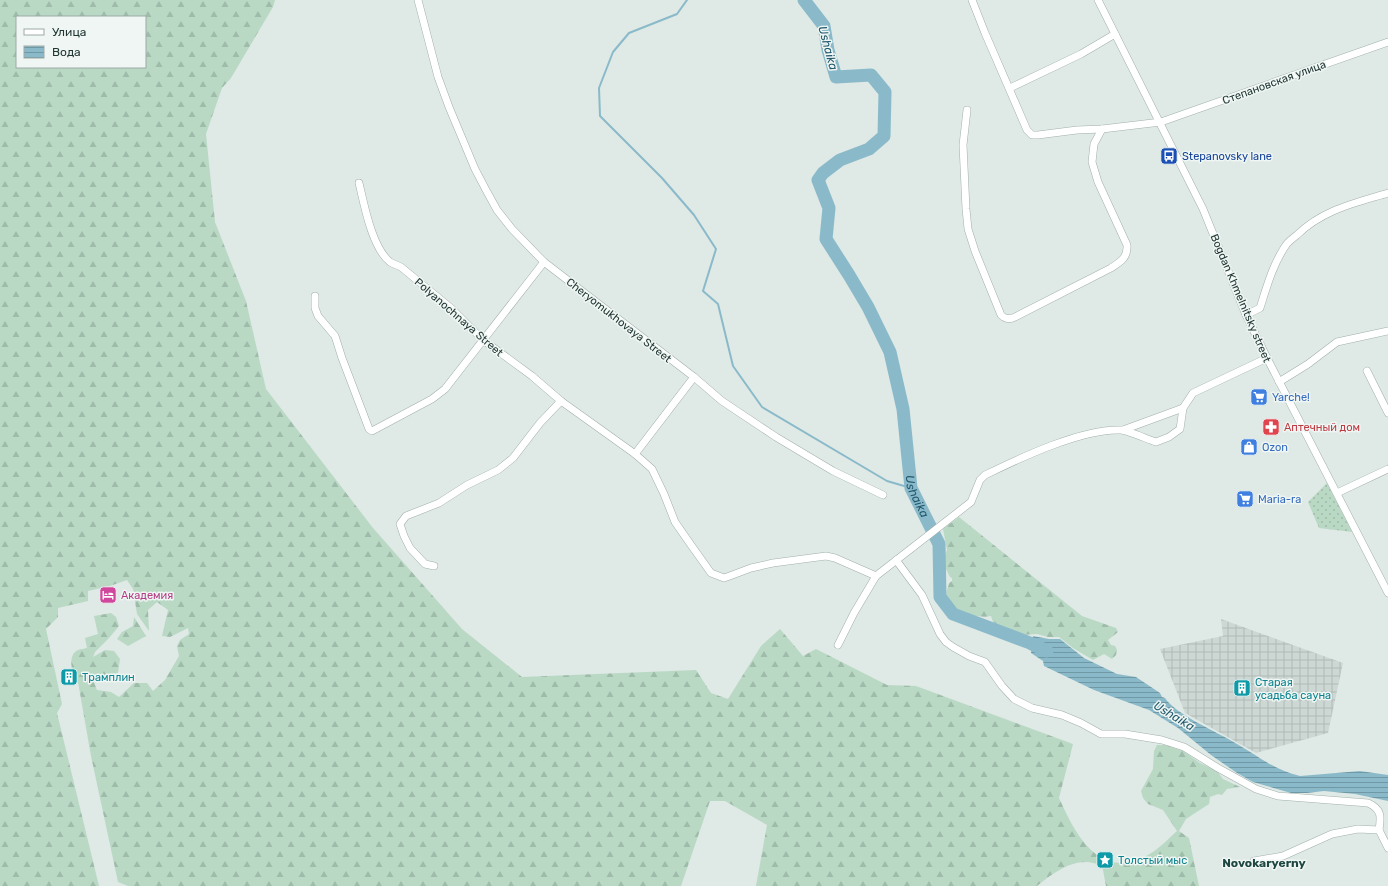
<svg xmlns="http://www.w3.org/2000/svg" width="1388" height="886" font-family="Rubik,sans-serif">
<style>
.industrial{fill:url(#industrial-grid)}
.grass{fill:url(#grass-dots)}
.forest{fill:url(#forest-firs);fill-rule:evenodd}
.water{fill:url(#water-rules)}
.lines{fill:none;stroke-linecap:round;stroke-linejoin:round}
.stream{stroke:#8abaca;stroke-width:2}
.river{stroke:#8abaca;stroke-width:13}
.minor-casing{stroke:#a2b0ac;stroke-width:8}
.minor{stroke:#fff;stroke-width:7}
.labels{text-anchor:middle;stroke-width:3;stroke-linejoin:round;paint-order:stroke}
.street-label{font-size:11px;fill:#213734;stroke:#eff6f3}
.transit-label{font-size:11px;fill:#164399;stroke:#eff6f3;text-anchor:start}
.shop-label{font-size:11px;fill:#366cbe;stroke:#eff6f3;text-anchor:start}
.health-label{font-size:11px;fill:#be3a42;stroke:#eff6f3;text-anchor:start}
.hotel-label{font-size:11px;fill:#b23c85;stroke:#eff6f3;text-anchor:start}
.culture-label{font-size:11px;fill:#0d838f;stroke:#eff6f3;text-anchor:start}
.water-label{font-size:12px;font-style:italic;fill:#21596e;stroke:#eff6f3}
.neighbourhood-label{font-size:12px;font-weight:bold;fill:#1f4742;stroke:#eff6f3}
</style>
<defs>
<pattern id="industrial-grid" width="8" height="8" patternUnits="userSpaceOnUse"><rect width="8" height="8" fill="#cdd8d4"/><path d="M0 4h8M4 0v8" fill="none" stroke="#b0bab7"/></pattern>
<pattern id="grass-dots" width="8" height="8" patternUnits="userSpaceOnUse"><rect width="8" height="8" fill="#b9d9c5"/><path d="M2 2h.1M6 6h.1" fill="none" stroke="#9fbbaa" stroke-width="1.8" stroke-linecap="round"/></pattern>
<pattern id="forest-firs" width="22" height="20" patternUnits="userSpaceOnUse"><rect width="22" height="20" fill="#b9d9c5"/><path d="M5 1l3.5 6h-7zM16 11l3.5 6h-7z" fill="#9fbbaa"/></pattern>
<pattern id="water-rules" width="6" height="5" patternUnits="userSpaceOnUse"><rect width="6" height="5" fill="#8abaca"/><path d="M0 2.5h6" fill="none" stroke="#7098a5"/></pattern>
</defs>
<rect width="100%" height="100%" fill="#dfe9e5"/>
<polygon class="industrial" points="1221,619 1343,663 1328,733 1256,753 1185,713 1160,649 1223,636"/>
<polygon class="grass" points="1327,483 1352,532 1319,528 1308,502"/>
<g class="forest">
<path d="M0,0h275l-2,7 -42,71 -9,10 -16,46 9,88 31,79 20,88 107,139 89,101 60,48 174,-7 15,23 17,6 33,-53 19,-17 23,27 13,-7 71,36 29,1 157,58 -14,54c15,33 37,79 81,61 15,-6 26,-18 37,-28l-14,-21 -15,-6 -5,-6 -2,-7 12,-22 1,-18 3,-6h8l18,6 17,12 17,8 6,8 17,8 -13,2 -5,6 -4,-1 -8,3 -1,7 -23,15 -7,12 10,7 10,48h-93l-4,-21c-5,-1 -11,-3 -16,-3 -19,0 -35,13 -49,24h-281l11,-61 -42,-24h-15l-29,85h-553l-10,-4 -27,-126 -13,-74c-6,-6 -10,-24 -3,-30 3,-3 8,-3 12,-4l-2,-10 13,-4 -4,-18 17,-3 5,4 3,9 -10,12 -14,14 -2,5 12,-7 9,1 6,8 -2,14 -10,2h-17l6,15 14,2 8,5 15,-14h13l6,8 12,-11 14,-24 -2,-10 3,-6 9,-6 -1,-6 -18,9 -8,-1 6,-26 -11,-8 -9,8 1,21 -12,-17 -4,-25 -6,-9 -17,6 -22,5v10l-30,7v9l-12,12 16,75 -5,9 42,173h-99zM17,17h128v50h-128z"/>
<path d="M959,517l123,99 34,12 2,4 -10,8 3,5 4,1 2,4 -1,5 -4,4 -8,-5 -11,6 -20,-12 -14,-11h-11l-11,-3 -16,1 -23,-10 -5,-3 -2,-6c-12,3 -41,-4 -44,-18 -2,-4 1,-11 2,-15l3,-2v-3l-2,-1 -5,-10 -2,-7 4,-10 -4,-21z"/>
<polygon points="134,617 146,636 128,646 117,639 122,632 133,626"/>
</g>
<path class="water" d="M1033,636l16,3h11l24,19 33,16 19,3 24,16 2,4 3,1c11,17 53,34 72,46 21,12 39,27 63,32l60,-5 28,4v26l-33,-7 -31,-3 -17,2h-16l-38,-11 -16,-9 -26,-18 -33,-27 -29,-18 -55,-20 -50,-24 -1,-5 -12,-8z"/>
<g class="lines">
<polyline class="stream" points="687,0 677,14 629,33 613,52 599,88 600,116 662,178 694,215 716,249 703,291 718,304 733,366 762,407 887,481 911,488"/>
<path class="river" id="s1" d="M804,0l20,26 4,24 8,27 35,-2 14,17 -1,44 -15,13 -29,11 -17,13 -5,7 11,28 -3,31 23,36 19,32 22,45 13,57 8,79 28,56 1,53 13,17 77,29 17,8"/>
<defs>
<g id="minor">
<polyline points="418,0 438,77 449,107 475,169 486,190 497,210 512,229 544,262 694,377 722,401 776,437 833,471 883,495"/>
<polyline points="972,0 985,33 1027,130 1032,135 1038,135 1077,130 1102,129 1161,122 1388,42"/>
<polyline points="1098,0 1203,209 1246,315 1267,358 1388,593"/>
<polyline points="1010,88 1081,54 1115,34"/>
<path d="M967,110l-4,35 3,64 2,20 7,22 26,64c4,4 7,4 12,3l98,-50c9,-6 17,-10 16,-23l-29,-63 -6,-20 2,-18 8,-15"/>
<path d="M359,183c5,21 13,65 31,79 3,2 7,3 11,5l51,42 31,31 49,36 29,25 74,53 17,15 12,25 11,28 16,23 20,28 13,5 3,-1 24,-9 22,-5 53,-7 9,2 41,18"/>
<polyline points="315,296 315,308 318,316 335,336 342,358 369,429 372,431 432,399 445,389 544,262"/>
<path d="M1246,315l14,-7c7,-22 13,-44 26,-63 3,-4 7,-7 11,-10 25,-25 58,-32 91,-42"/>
<polyline points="1367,371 1388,413"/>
<polyline points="1279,382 1308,364 1337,342 1388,331"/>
<polyline points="1123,430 1183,408"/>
<polyline points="635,454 694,377"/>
<polyline points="1337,493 1388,469"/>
<path d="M896,560l26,35 18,39 6,8 7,5 16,9 16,6 17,24 12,13 18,9 30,7 19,8 20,11h24l37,6 22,7 34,21 38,21 22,7 90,7c14,6 13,14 11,27"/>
<polyline points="434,566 425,564 410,548 404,536 400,524 406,516 439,503 467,485 498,470 513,458 540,423 561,401"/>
<path d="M838,645l16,-32 22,-37 95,-74 9,-22 5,-5c35,-17 98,-47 136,-45 8,1 26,9 35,12l13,-5 11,-8 3,-21 10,-15 74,-35"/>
<polyline points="1254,861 1283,856 1332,834 1358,829 1379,830 1388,848"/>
</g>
</defs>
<use href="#minor" class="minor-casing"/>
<use href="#minor" class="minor"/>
</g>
<defs>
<symbol id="bus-square" viewBox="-11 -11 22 22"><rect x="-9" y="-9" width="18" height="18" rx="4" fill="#1a4fb4" stroke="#eff6f3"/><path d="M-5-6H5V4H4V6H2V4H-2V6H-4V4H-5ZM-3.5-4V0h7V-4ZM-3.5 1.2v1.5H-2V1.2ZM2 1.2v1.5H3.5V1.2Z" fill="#fff"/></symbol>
<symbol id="supermarket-square" viewBox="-11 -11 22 22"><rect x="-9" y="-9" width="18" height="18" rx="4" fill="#3f7fe0" stroke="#eff6f3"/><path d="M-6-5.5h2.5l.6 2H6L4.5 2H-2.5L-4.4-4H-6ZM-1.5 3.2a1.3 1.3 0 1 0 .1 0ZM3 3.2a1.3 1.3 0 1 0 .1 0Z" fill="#fff"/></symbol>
<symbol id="pharmacy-square" viewBox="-11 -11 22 22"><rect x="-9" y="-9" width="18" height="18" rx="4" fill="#e0444e" stroke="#eff6f3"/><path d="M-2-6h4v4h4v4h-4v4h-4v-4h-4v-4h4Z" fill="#fff"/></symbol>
<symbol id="shop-square" viewBox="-11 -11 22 22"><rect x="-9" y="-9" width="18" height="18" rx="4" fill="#3f7fe0" stroke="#eff6f3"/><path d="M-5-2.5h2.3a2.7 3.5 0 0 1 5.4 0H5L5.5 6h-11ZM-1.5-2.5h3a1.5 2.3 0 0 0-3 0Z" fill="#fff"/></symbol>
<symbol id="hotel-square" viewBox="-11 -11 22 22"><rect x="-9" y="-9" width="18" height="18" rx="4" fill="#d1479c" stroke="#eff6f3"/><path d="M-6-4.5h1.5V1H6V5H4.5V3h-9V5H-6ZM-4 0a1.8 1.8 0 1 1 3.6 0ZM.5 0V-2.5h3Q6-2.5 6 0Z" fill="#fff"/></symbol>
<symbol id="building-square" viewBox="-11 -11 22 22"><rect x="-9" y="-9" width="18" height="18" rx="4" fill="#0f9aa8" stroke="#eff6f3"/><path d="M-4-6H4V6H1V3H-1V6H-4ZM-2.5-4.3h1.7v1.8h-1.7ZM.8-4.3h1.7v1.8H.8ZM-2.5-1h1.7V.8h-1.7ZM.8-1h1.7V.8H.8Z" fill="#fff"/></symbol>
<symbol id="sight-square" viewBox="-11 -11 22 22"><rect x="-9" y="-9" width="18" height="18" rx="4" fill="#0f9aa8" stroke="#eff6f3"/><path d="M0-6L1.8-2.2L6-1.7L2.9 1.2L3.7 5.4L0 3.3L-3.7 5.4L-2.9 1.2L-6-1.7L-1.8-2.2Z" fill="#fff"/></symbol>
</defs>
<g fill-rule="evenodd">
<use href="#bus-square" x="1159" y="146" width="20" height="20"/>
<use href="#supermarket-square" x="1249" y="387" width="20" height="20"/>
<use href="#pharmacy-square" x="1261" y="417" width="20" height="20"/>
<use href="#shop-square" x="1239" y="437" width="20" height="20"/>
<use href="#supermarket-square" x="1235" y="489" width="20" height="20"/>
<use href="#hotel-square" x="98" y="585" width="20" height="20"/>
<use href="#building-square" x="59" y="667" width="20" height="20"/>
<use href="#building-square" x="1232" y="678" width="20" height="20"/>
<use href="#sight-square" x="1095" y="850" width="20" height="20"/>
</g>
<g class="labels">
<g class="street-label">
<text transform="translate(1274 82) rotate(-20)" y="4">Степановская улица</text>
<text transform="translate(1241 298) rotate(67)" y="4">Bogdan Khmelnitsky street</text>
<text transform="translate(459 317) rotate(41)" y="4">Polyanochnaya Street</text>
<text transform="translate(619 320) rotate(38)" y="4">Cheryomukhovaya Street</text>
</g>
<g class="transit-label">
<text x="1182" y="160">Stepanovsky lane</text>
</g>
<g class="shop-label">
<text x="1272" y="401">Yarche!</text>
<text x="1262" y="451">Ozon</text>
<text x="1258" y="503">Maria-ra</text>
</g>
<g class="health-label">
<text x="1284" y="431">Аптечный дом</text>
</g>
<g class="hotel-label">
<text x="121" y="599">Академия</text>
</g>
<g class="culture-label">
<text x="82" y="681">Трамплин</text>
<text x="1255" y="686">Старая<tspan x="1255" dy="13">усадьба сауна</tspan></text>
<text x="1118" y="864">Толстый мыс</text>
</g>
<g class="water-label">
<text transform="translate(828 48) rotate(75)" y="4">Ushaika</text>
<text dy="4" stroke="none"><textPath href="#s1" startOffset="606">Ushaika</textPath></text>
<text transform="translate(1174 716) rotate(31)" y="4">Ushaika</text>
</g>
<g class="neighbourhood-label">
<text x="1264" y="867">Novokaryerny</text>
</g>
</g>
<rect x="16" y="16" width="130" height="52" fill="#eff6f3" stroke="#9daaa7"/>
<rect x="24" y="29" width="20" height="6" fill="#ffffff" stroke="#9daaa7"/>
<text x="52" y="36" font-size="12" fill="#213734">Улица</text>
<rect x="24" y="46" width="20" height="12" fill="url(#water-rules)" stroke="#9daaa7"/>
<text x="52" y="56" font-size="12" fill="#213734">Вода</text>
</svg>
